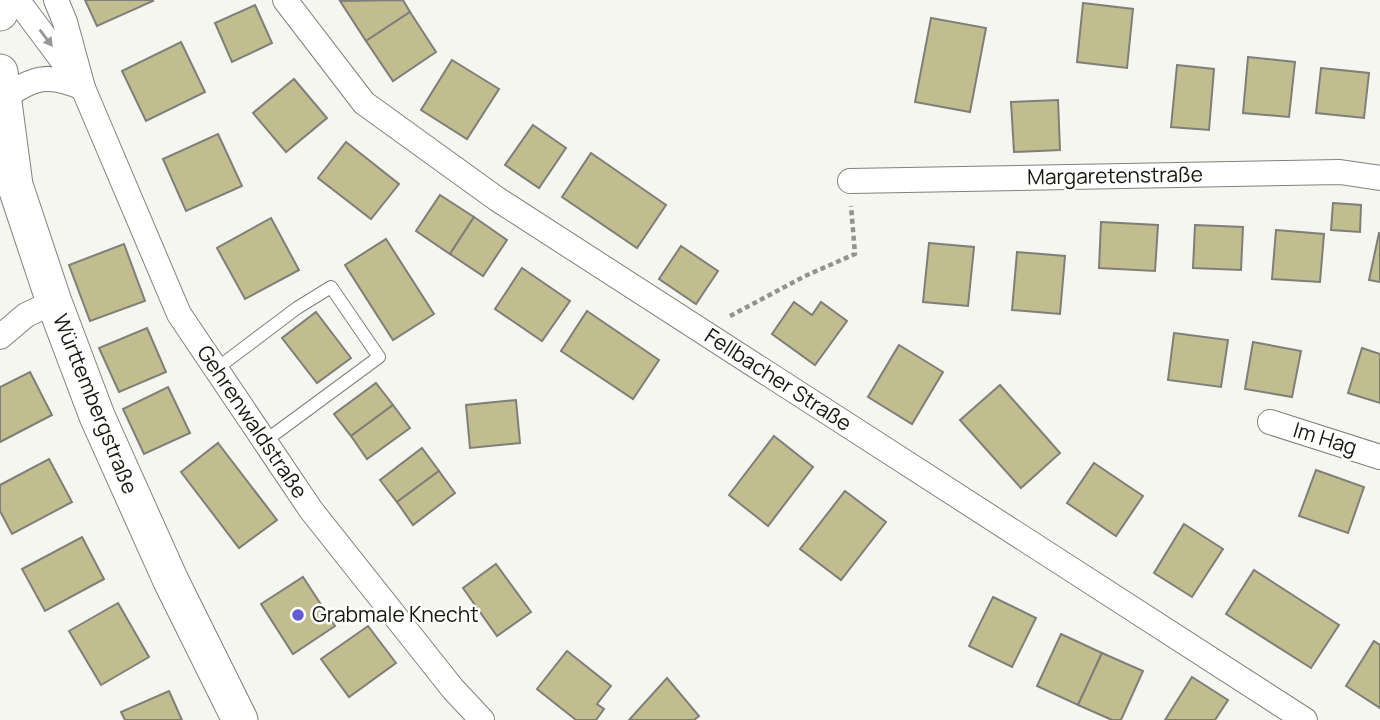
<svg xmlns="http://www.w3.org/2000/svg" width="1380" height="720" font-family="Manrope,sans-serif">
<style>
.building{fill:#c2bd8e;stroke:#7f7f7a;stroke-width:2}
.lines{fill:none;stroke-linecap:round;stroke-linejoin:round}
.lane-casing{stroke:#81817c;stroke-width:14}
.street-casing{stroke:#81817c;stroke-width:26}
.secondary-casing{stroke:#81817c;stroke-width:37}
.path{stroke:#93938e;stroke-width:4.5;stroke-dasharray:5 3.5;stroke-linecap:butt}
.lane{stroke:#fff;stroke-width:12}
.street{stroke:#fff;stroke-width:24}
.secondary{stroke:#fff;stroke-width:35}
.oneway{fill:#979796}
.poi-dot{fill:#635bd4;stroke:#fffffe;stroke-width:2.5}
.labels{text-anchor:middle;stroke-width:5;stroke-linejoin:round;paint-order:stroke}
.street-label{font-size:21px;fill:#181816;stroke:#fffffe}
.poi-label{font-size:21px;fill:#181816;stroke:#fffffe;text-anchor:start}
</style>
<rect width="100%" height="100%" fill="#f6f6f0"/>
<g class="building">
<polygon points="85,0 152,0 153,1 97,26"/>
<polygon points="403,0 410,12 366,41 340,1"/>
<polygon points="1083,3 1133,9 1127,68 1077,62"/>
<polygon points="255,5 272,43 232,62 215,23"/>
<polygon points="410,12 436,52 393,81 366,41"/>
<polygon points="931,18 986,28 970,112 915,102"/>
<polygon points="181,42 205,92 146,121 122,71"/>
<polygon points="1248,57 1295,62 1289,117 1243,113"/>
<polygon points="452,60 499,89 467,139 421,110"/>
<polygon points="1177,65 1214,69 1209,130 1171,127"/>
<polygon points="1321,68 1369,73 1364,118 1316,113"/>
<polygon points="294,79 327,118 286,152 253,113"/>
<polygon points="1058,100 1060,150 1014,152 1011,102"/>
<polygon points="533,125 566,148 539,188 505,165"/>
<polygon points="218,134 242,186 186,211 163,159"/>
<polygon points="346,142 399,184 371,219 318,178"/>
<polygon points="591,153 666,205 637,248 562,197"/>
<polygon points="440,195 474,217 450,254 416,231"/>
<polygon points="1333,203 1361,205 1360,232 1331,230"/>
<polygon points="474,217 507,240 483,276 450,254"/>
<polygon points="271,218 299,270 245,299 217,248"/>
<polygon points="1101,222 1158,225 1155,271 1099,268"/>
<polygon points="1195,225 1243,227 1241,270 1193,268"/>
<polygon points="1276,230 1324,234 1320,282 1272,279"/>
<polygon points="1379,233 1380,233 1380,282 1369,280"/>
<polygon points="386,239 434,314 393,340 345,265"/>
<polygon points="929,243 974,247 968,306 923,302"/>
<polygon points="124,244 145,301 90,321 69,265"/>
<polygon points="681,246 718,271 696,304 659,279"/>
<polygon points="1017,252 1065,256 1060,314 1012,310"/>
<polygon points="522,268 570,301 542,341 495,309"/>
<polygon points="794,302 812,315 821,302 847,321 815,365 772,334"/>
<polygon points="587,311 659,360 633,399 561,351"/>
<polygon points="316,312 351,358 317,383 282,338"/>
<polygon points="147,328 166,372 119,392 99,348"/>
<polygon points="1174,333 1228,340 1221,387 1168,380"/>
<polygon points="1253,342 1301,351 1292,397 1245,389"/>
<polygon points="899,345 943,372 912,424 868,397"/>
<polygon points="1362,348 1380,354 1380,403 1348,393"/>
<polygon points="30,372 52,415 0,442 0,387"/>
<polygon points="376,383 393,405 351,436 334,414"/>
<polygon points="1000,385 1060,453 1021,488 960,420"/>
<polygon points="168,387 190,433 144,454 123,409"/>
<polygon points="516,400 520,443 470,448 466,405"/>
<polygon points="393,405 410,428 367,459 351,436"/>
<polygon points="774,436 813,467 768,526 729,495"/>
<polygon points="218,443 277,520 239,548 181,472"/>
<polygon points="422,448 439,471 397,502 380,480"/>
<polygon points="49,459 72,502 12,534 0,511 0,485"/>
<polygon points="1094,463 1143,496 1116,536 1067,503"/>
<polygon points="1316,470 1364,487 1348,533 1299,516"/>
<polygon points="439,471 455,493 413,525 397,502"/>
<polygon points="845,491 886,522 841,580 800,549"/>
<polygon points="1184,524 1223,549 1192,597 1154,573"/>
<polygon points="82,537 104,579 45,611 22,569"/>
<polygon points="496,564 531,612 497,636 463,588"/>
<polygon points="1254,570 1339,625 1311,668 1226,614"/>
<polygon points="303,577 335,626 293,654 261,604"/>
<polygon points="993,597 1036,618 1012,667 969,646"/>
<polygon points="118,603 149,657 101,685 69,631"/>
<polygon points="368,626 396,663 349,697 321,659"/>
<polygon points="1061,634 1102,653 1078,705 1037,686"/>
<polygon points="1374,641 1380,645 1380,708 1346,686"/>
<polygon points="567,651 611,686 597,704 604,709 596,720 576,720 537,689"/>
<polygon points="1102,653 1143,671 1121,720 1112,720 1078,705"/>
<polygon points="1192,677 1228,700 1215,720 1165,720"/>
<polygon points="667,678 699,716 694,720 629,720"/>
<polygon points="169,691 182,720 125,720 121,712"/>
</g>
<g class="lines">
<defs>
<polyline id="lane" points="216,369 297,308 331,287 379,357 265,441"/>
<g id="street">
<polyline points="0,0 24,9 74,76"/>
<polyline points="56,0 65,22 83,88 179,314 311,510 453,689 482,720"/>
<polyline points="285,0 364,103 497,199 1305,720"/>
<path d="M2,98c33,-20 44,-26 81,-10"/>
<polyline points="850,181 1340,172 1380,178"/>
<polyline points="0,337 26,315 54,302"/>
<polyline points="1270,422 1380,457"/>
</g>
<g id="secondary">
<polyline points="0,13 0,0"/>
<polyline points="0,72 15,185 54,302 97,416 171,581 240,720"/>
</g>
</defs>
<use href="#lane" class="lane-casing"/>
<use href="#street" class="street-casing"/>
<use href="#secondary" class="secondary-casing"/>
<polyline class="path" points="730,316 805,276 855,254 851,206"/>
<use href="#lane" class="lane"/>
<use href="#street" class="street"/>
<use href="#secondary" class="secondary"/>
</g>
<defs><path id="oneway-solid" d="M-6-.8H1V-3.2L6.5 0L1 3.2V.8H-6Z" transform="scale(1.75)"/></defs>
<use class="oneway" href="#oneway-solid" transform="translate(46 38) rotate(53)"/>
<circle class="poi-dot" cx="298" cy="615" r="7"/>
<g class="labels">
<g class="street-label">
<text transform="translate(1115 176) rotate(-1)" y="7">Margaretenstraße</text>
<text transform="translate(778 380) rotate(33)" y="7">Fellbacher Straße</text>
<text transform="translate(95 404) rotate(68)" y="7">Württembergstraße</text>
<text transform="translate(252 422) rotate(56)" y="7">Gehrenwaldstraße</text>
<text transform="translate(1325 439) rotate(17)" y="7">Im Hag</text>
</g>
<g class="poi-label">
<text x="312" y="622">Grabmale Knecht</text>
</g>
</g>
</svg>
